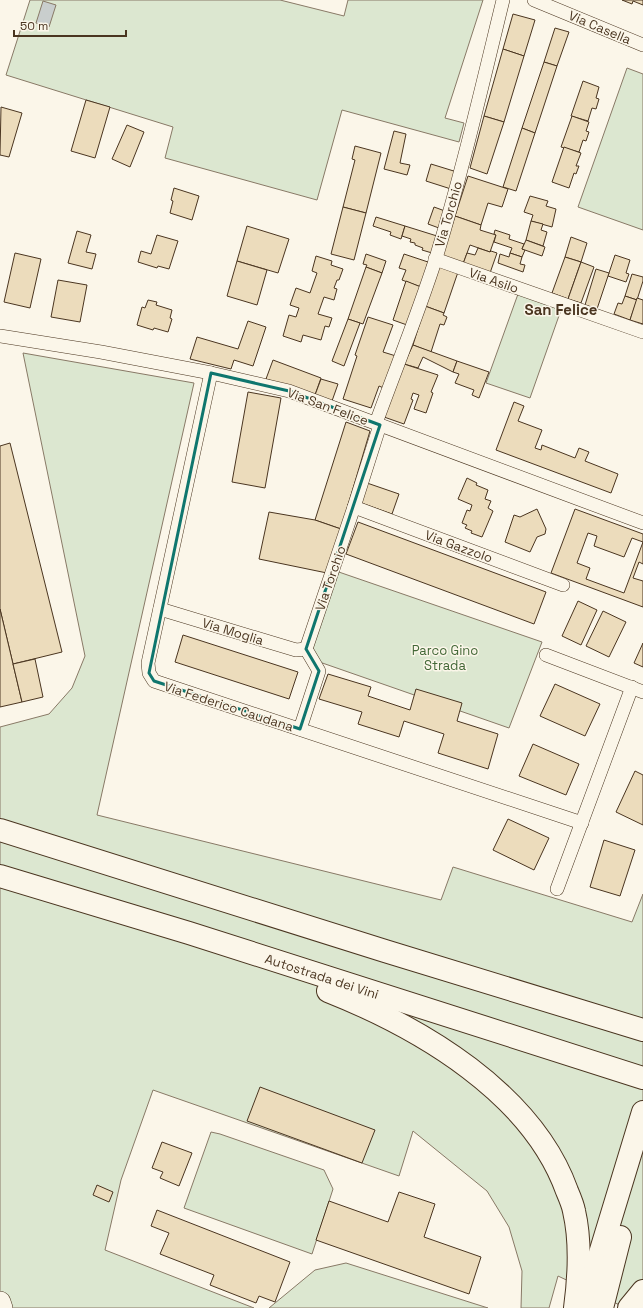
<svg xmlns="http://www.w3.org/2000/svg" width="643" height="1308" font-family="'Space Grotesk',sans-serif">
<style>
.green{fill:#dce7d0;stroke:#887966}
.water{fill:#c9cecd;stroke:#887966}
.building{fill:#ecdcbc;stroke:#4a3520}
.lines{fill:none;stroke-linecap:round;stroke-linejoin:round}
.street-casing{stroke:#4a3520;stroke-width:14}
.primary-casing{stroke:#4a3520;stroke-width:22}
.highway-casing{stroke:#4a3520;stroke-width:24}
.street{stroke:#fbf6e9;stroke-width:13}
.primary{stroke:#fbf6e9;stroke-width:21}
.highway{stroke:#fbf6e9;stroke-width:22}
.marked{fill:none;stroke:#0f766e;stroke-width:3;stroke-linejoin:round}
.labels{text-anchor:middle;stroke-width:3;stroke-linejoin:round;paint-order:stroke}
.street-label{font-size:13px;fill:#4a3520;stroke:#fbf6e9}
.park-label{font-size:13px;fill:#436837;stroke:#fbf6e9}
.quarter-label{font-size:15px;font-weight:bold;fill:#4a3520;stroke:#fbf6e9}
</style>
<rect width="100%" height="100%" fill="#fbf6e9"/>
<g class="green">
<polygon points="30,0 280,0 344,16 348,0 483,0 445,118 464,123 459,142 342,110 317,200 165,158 173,127 6,75"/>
<polygon points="627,68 643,74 643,230 578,207"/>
<polygon points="518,294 561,310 530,398 486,383"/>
<polygon points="23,353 194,383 97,815 441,900 453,867 632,922 643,894 643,1308 626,1308 558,1276 549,1308 521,1308 522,1271 509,1227 487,1191 413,1131 399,1176 153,1090 121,1180 105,1250 254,1308 0,1308 0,727 49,714 72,688 85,656"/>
<polygon points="333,570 542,642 509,728 308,658"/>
<polygon points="211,1132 220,1134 324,1170 333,1189 312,1254 184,1208"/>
<polygon points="346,1263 488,1308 269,1308 315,1270"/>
</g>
<polygon class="water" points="43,1 56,5 49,27 36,23"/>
<g class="building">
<polygon points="622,0 643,0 643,5 633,1 632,4"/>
<polygon points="513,14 535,20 524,56 503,49"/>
<polygon points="555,28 569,32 557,66 544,62"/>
<polygon points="503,49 524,56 504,122 484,116"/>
<polygon points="544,62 557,66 535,133 522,128"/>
<polygon points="583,81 599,87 596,98 599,99 596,109 592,108 588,121 571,116"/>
<polygon points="86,100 110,107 95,158 71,151"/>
<polygon points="1,107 22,113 9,157 0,155"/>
<polygon points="484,116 504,122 487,174 470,168"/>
<polygon points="572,116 589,122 586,131 589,132 586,141 583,140 579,152 561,147"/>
<polygon points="127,125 144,132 130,167 112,159"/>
<polygon points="522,128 535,133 516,191 503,187"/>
<polygon points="394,131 406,134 400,163 410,165 407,175 384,169"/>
<polygon points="355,146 381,153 366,213 343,207 355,160 352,159"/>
<polygon points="564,147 581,153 576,166 579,166 576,174 574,173 569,188 552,182"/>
<polygon points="431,164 457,172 451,189 426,181"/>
<polygon points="468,176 508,189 502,207 488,203 481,225 455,216"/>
<polygon points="174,188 199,196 192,220 170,213 173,201 171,200"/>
<polygon points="530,196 548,201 546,206 556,209 552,227 531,221 533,215 524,212"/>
<polygon points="343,207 366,213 354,260 331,254"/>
<polygon points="434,207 445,211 439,228 428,224"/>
<polygon points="455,216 481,225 480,230 496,235 490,252 470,245 463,264 442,257"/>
<polygon points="376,217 405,226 401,239 390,235 391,232 373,226"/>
<polygon points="531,221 543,224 541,230 547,232 543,246 526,240"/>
<polygon points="247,226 289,239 278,273 237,261"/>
<polygon points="405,226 437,236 432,253 422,250 423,248 415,245 415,243 410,242 411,239 402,236"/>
<polygon points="495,230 510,235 509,239 524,244 522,249 525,250 522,257 510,253 512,248 494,242 496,235 494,234"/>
<polygon points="77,231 91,235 86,252 96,254 92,269 68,263"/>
<polygon points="157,235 178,241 169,269 158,266 157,268 138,262 141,251 151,254"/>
<polygon points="571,237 587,243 581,262 565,257"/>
<polygon points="526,240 545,247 542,256 522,249"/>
<polygon points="478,248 490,252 491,251 497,253 490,273 463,264 467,253 475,255"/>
<polygon points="15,253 41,259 30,308 4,302"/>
<polygon points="510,253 522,257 520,264 525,265 523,272 498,263 500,254 509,257"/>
<polygon points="366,254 386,261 382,273 366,267 367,265 363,264"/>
<polygon points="404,254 428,262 421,287 402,280 406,270 399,268"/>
<polygon points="615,255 630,260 626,273 629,274 626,282 608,276"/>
<polygon points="316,256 332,261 331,265 343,269 339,280 337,280 334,288 337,289 334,300 324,297 318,314 332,318 329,327 325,326 321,340 303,335 301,342 283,336 289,315 296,317 299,308 290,305 296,288 310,293 317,273 312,271"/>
<polygon points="565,257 581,262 568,299 552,293"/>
<polygon points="237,261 267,270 257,305 227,296"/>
<polygon points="581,262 594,267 581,303 568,299"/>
<polygon points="440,265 458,272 444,313 425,306"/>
<polygon points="366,267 382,273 363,324 348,319"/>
<polygon points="596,269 609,273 597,309 585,305"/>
<polygon points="632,274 643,277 643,281 637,300 625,296"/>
<polygon points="58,280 87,285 80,322 51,317"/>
<polygon points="406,281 421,287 407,325 393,320"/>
<polygon points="625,296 637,300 630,320 614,314 618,303 622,304"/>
<polygon points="637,298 643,300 643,324 630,320"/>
<polygon points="148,300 157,302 156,305 172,310 170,318 172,319 168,332 154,328 153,330 137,325 142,307 145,308"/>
<polygon points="425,306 444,313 443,315 447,317 444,325 440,324 431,352 413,345"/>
<polygon points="368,317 393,325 383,352 396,356 386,389 379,386 371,408 343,399 357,356 355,355"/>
<polygon points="348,319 360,323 344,366 332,361"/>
<polygon points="248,321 266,327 253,366 234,360 231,369 190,359 197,337 238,349"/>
<polygon points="413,345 457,361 453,372 423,357 418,368 404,364"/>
<polygon points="273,360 321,378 315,395 266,379"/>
<polygon points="457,361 489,372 479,398 472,395 474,390 455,383 459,374 453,372"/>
<polygon points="404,364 438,375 431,392 433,393 426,413 414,409 419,395 413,393 411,399 413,400 404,424 384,417"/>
<polygon points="321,379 338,384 332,401 315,395"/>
<polygon points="248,392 281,398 265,488 232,482"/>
<polygon points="514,402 524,406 518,421 542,430 535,448 541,450 542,445 575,458 579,448 589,452 585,461 618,474 611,493 496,450"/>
<polygon points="346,422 370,431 341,529 315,520"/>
<polygon points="10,443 62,652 13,664 0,609 0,446"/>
<polygon points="467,478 477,483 476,485 488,490 485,499 491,501 488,508 493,511 482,537 471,533 472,531 465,528 467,525 462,523 467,510 470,511 472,505 458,499"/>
<polygon points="367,483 399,494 392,514 361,503"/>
<polygon points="537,509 546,529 545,534 537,537 530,552 505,542 514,515 520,517"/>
<polygon points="575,509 643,534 643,542 632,538 624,557 594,546 597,536 588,533 577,563 590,568 586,579 624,593 643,542 643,564 639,562 633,578 643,581 643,607 551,573"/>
<polygon points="269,512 315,520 341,529 327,573 259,559"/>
<polygon points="358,522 546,592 534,624 346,554"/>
<polygon points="578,601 597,610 581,645 562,636"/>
<polygon points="0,609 22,702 0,707"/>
<polygon points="603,611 626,622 609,657 586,646"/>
<polygon points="183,635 298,672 289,699 175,662"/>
<polygon points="643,643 643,667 634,663"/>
<polygon points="35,659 43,697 22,702 13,664"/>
<polygon points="328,674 371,687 368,696 410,710 416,689 462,703 457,721 498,734 488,769 438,753 444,734 404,721 399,737 358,724 362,712 319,699"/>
<polygon points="555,684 600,704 585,736 540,716"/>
<polygon points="533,744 579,764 566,795 519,776"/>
<polygon points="635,771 643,775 643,825 616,812"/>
<polygon points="508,819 549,838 534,870 493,850"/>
<polygon points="604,840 635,850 620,896 590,887"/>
<polygon points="260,1087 375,1130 362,1163 247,1121"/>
<polygon points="162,1142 192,1153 179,1186 160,1178 163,1172 152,1168"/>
<polygon points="97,1185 113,1192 109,1202 93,1195"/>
<polygon points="399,1192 435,1204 424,1237 481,1257 469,1294 316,1240 329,1201 388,1222"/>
<polygon points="157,1210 290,1262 275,1302 259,1296 256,1303 210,1285 214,1275 160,1254 169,1233 151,1226"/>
</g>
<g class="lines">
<defs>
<g id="street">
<polyline points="534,0 643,45"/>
<polyline points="435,259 643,332"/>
<polyline points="0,336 101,352 211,373 289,391 643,523"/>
<polyline points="211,373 148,663 149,673 154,681 582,823"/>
<path d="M376,423c20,-55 42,-109 60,-165 26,-85 46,-172 67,-258"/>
<polyline points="354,507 563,585"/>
<polyline points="160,609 296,650 306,649"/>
<polyline points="306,649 354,507 380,425"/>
<polyline points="546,655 643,692"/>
<polyline points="300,729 319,671 306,649"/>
<polyline points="557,889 632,687"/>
</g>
<polyline id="primary" points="0,1302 2,1308"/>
<g id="highway">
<polyline points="0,830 385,951 643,1030"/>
<polyline points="0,876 189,933 643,1078"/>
<path d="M328,991c93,37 204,102 239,200 3,7 6,14 7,20 7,30 5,67 1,97"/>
<polyline points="584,1306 643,1112"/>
<polyline points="602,1308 620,1237"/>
<polyline points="629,1308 643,1291"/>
</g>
</defs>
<use href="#street" class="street-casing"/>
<use href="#primary" class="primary-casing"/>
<use href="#highway" class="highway-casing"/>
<use href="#street" class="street"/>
<use href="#primary" class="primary"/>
<use href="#highway" class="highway"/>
</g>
<path class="marked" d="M211,373l78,18 91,34 -74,224 13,22 -19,58 -146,-48 -5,-8z"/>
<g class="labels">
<g class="street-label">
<text transform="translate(600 27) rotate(23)" y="5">Via Casella</text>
<text transform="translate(448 214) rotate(-74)" y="5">Via Torchio</text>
<text transform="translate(494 280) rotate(19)" y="5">Via Asilo</text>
<text transform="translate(328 406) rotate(20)" y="5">Via San Felice</text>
<text transform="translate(459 546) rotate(20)" y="5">Via Gazzolo</text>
<text transform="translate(330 578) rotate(-71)" y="5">Via Torchio</text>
<text transform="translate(233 631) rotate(17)" y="5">Via Moglia</text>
<text transform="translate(229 706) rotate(18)" y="5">Via Federico Caudana</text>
<text transform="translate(322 976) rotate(18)" y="5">Autostrada dei Vini</text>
</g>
<g class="park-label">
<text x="445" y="655">Parco Gino<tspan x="445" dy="15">Strada</tspan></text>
</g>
<g class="quarter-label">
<text x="561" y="315">San Felice</text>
</g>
</g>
<path d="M14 30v6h112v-6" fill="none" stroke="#4a3520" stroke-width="2"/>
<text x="20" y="30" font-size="12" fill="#4a3520" stroke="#fbf6e9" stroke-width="3" paint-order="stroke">50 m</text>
</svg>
